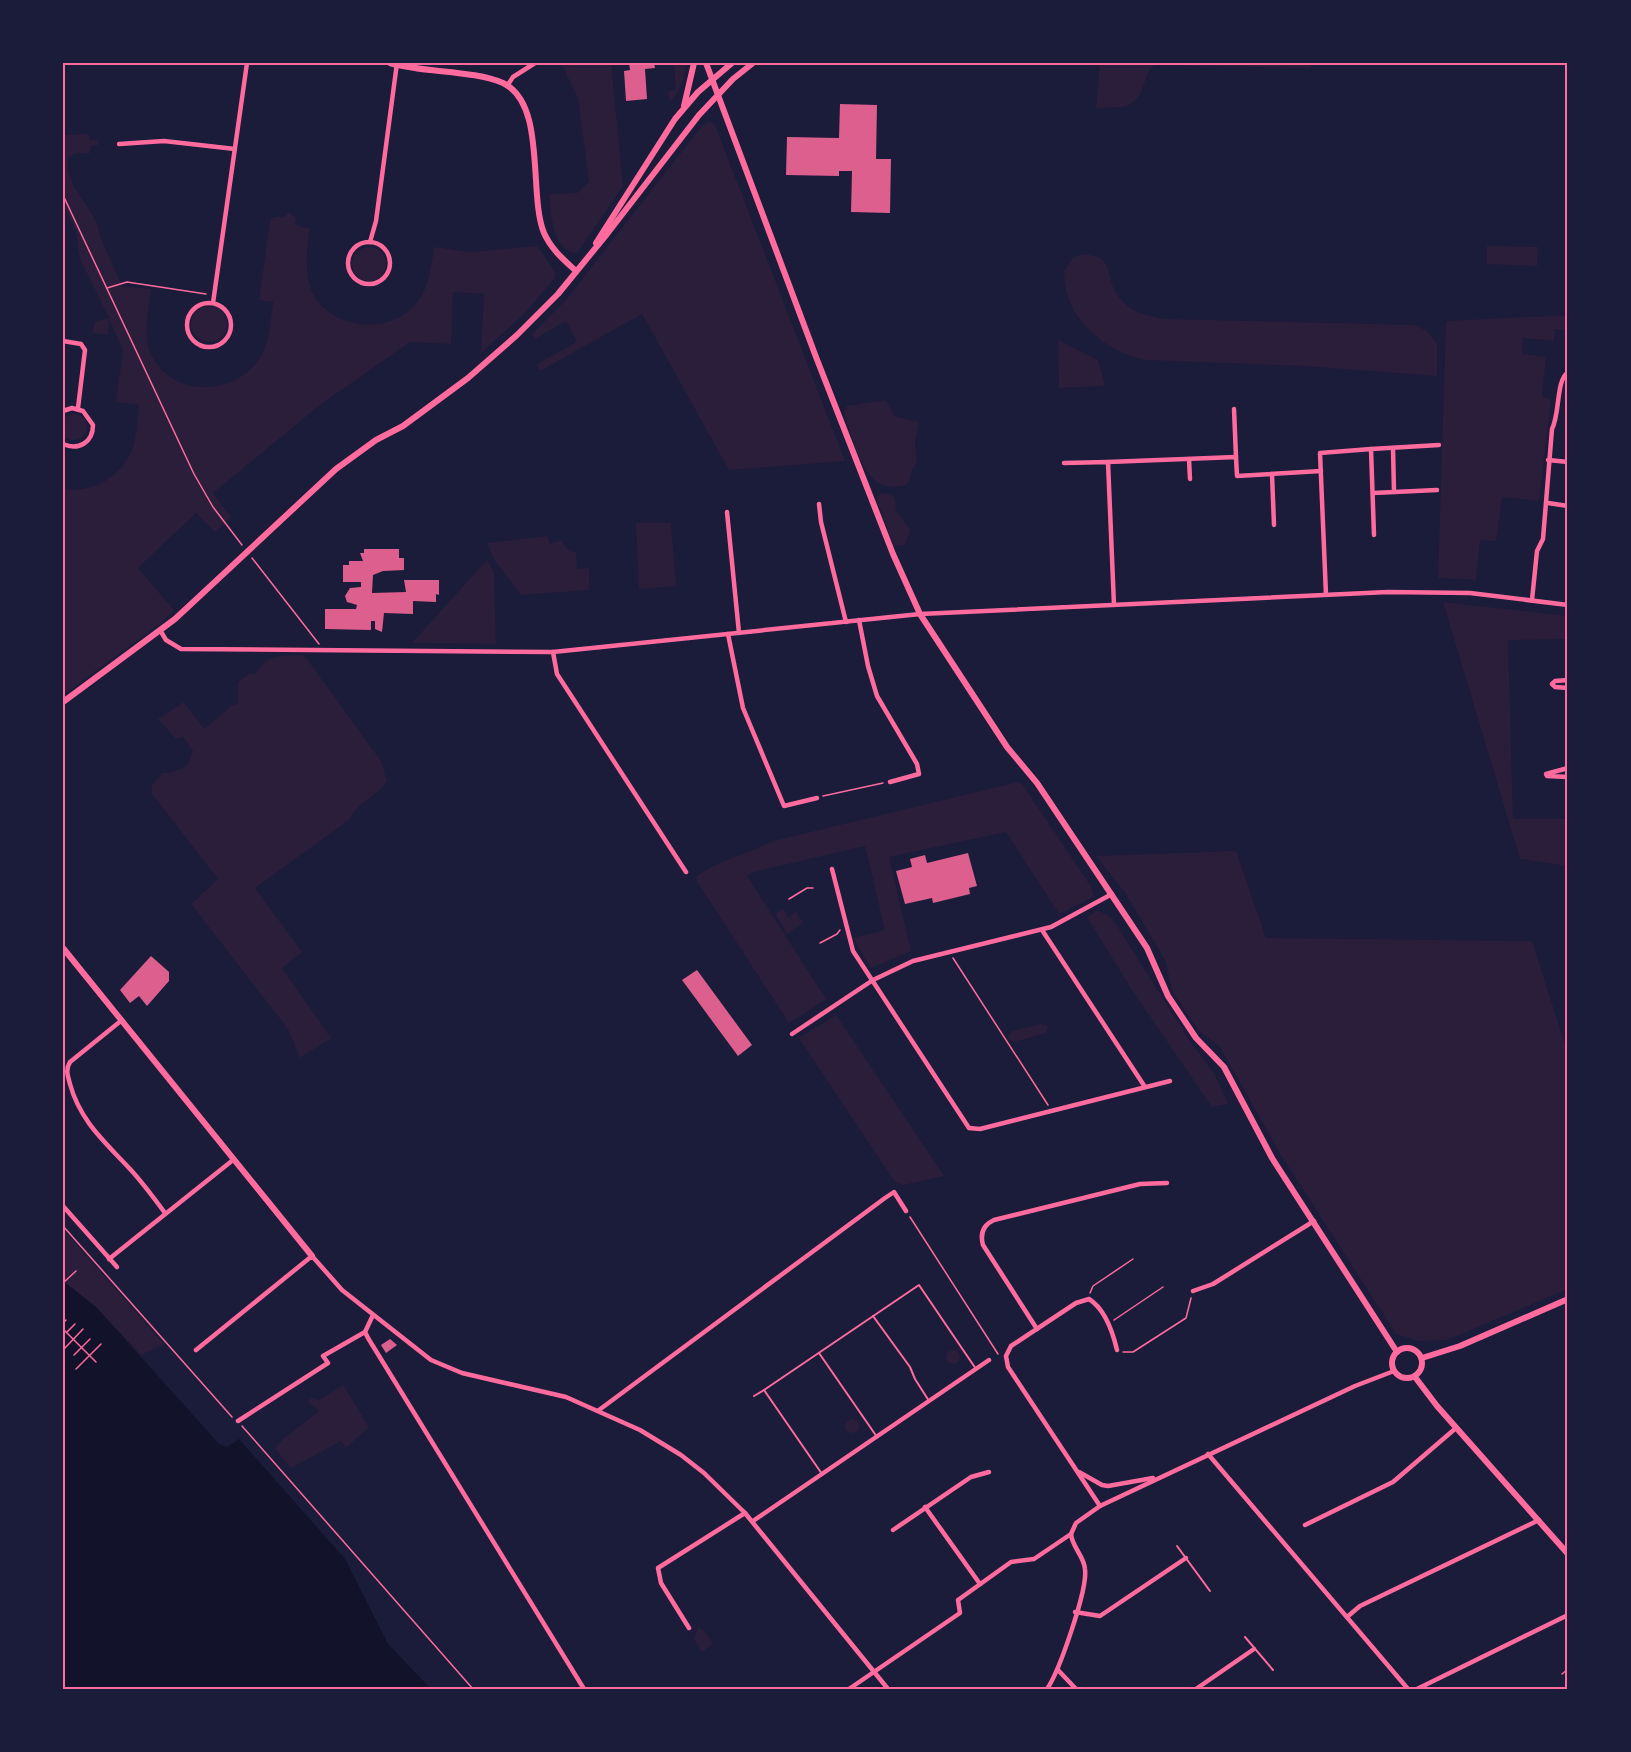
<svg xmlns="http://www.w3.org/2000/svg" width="1631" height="1752" font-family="Helvetica,sans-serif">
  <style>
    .green { fill: #2a1e3b }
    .water { fill: #12122b }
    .building { fill: #dd5f8e }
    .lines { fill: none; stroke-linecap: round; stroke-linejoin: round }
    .path { stroke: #ff6b9d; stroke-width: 1.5 }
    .service { stroke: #ff6b9d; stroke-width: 2 }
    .minor { stroke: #ff6b9d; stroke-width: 4.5 }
    .tertiary { stroke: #ff6b9d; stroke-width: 6 }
    .neatline { fill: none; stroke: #ff6b9d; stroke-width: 2 }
  </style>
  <rect width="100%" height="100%" fill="#1b1b3a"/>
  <!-- green -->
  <g class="green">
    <path d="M561 63H611L623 186 577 253C552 252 551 212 549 194L577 193 589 182 578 98Z"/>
    <path d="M674 63H686L683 81 672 101 669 98 668 91 676 90Z"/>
    <path d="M1100 63H1312L1311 68 1155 65C1148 70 1148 74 1145 81 1137 111 1123 107 1096 108Z"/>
    <path d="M709 121 715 125 845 461 729 470 642 314 540 371 537 364 577 342 566 321 535 339 532 334 565 301 702 126Z"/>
    <path d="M88 134 90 140H98V145H92L90 153H77L69 157C61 185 98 209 100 236L122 286 151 289C149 309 142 335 151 354 169 394 224 397 253 367 269 350 270 325 273 302L259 300 270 221 274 217H284L288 212 296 218 295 225 310 229C307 247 304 270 311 289 325 327 385 337 413 307 429 290 431 269 434 247L471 252 537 246 556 273 555 278 523 315 481 353 484 294 453 292 451 344 410 342 320 405 213 493 231 517 215 532 196 513 138 568 174 610 161 623 63 695V489C93 494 123 476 133 447 137 434 137 419 139 405L116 402 123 350 109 319 108 335 92 333 95 322 109 318 80 259 76 232 63 204V135Z"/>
    <path d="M1487 246 1538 247 1537 266 1487 264Z"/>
    <circle cx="369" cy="264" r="17"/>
    <path d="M1079 255C1117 253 1103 275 1118 296 1130 312 1145 315 1163 319L1415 325 1427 331 1437 343V376L1304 366 1146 360C1104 351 1063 318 1064 271L1073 258Z"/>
    <circle cx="209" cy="324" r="18"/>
    <path d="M1568 315V330L1555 329 1554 341 1523 338 1522 354 1546 357 1542 396 1551 400 1539 501 1502 497 1496 541 1480 540 1476 580 1438 578 1446 321Z"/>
    <path d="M1058 340 1098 360 1105 386 1059 388Z"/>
    <path d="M886 400 894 416 919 422 915 442 917 463 912 469 908 484C864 500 855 443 844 413L847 406Z"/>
    <circle cx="74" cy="427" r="13"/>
    <path d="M882 493 890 494 895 499 896 510 910 530 905 545 894 546 877 500V496Z"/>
    <path d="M636 523H671L676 586 639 589Z"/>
    <path d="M547 536 550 544 561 540 568 550 576 553 577 569 589 568V590L521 595 494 559 487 543Z"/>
    <path d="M487 560 494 573 496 644 412 643Z"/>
    <path d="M1443 602 1568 616V639L1508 640 1513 819H1568V866L1520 859Z"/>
    <path d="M304 655 381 761 387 781C377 797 358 801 350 819L255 888 302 952 282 968 331 1038 300 1058 288 1029 191 904 218 879 152 794V785L162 773H170L187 766 193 751 183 737 176 739 158 719 184 702 204 729 232 705 238 704V682L249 674H256C266 653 284 656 304 655Z"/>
    <path d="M1018 782 1022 784 1092 888 1094 897 1059 914 1006 832 889 857 911 951 871 968 853 938 885 930 865 846 753 872 747 876 826 999 789 1023 698 883 696 877C719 860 748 854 773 841Z"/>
    <path d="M1236 851 1266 938 1532 941 1568 1054V1289L1447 1340 1419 1341 1396 1334 1281 1155 1220 1047 1199 1031 1173 993 1165 960 1126 894 1096 856Z"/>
    <path d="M783 909 788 917 796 912 803 923 787 934 775 914Z"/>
    <path d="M1098 910 1112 918 1189 1040 1215 1075 1228 1104 1212 1107 1132 990 1087 917Z"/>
    <path d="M836 1015 944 1176 903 1185 895 1182 799 1038Z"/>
    <path d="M1041 1024 1048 1026 1046 1033 1014 1042 1008 1038 1012 1031Z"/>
    <path d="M63 1229 164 1344 141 1355 96 1307 63 1281Z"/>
    <circle cx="953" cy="1357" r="7"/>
    <path d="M343 1385 369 1427 346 1448 341 1441 291 1468 275 1449 282 1440 319 1411 308 1402 311 1398 320 1400Z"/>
    <circle cx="852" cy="1426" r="7"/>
    <path d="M698 1627 705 1631 713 1644 702 1652 694 1639Z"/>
  </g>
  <!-- water -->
  <path class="water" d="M63 1281 96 1307 219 1444 227 1447 239 1439 345 1559 388 1644 431 1689H63Z"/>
  <!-- building -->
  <g class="building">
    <path d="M629 63H654L655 68 645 69 647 99 626 101 624 71 630 70Z"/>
    <path d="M840 104 877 105 876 159H891L890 213 851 212 852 171H839V176L786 175 787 137 839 138Z"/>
    <path d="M364 549H399V558H404V570L383 571 373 575 372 593 406 592 404 580H439V595L436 594V602L413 601V614L384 613 382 632 375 629V621H371V630L325 629V609H356L357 605 347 602 345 596 350 588 361 587V582H343V565H349V561H363L360 553H364Z"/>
    <path d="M968 853 977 886 969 888 970 894 933 903 932 898 905 904 896 871 912 867 910 859 925 855 927 863Z"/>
    <path d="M151 956 169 972V981L147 1006 139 996 130 1003 120 990Z"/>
    <path d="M697 970 752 1045 738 1056 682 980Z"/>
    <path d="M390 1339 397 1345 386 1353 381 1345Z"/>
  </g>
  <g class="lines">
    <!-- path -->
    <g class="path">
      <path d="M63 195 194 474 213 507 242 545"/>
      <path d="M107 288 127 282 206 294"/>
      <path d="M252 558 319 644"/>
      <path d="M823 796 883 783"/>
      <path d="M789 899 807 888H813"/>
      <path d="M820 943 837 934 840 930"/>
      <path d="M953 958 1048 1105"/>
      <path d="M910 1217 998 1354"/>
      <path d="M63 1226 232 1417"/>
      <path d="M63 1283 76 1271"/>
      <path d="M1090 1293 1093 1286 1133 1259"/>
      <path d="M1114 1320 1163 1287"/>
      <path d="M63 1323 66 1320"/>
      <path d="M63 1329 96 1362"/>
      <path d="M67 1332 75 1324"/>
      <path d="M65 1348 83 1329"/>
      <path d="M1123 1352H1133L1186 1318 1191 1298"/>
      <path d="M74 1355 90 1339"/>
      <path d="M76 1369 101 1344"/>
      <path d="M242 1426 473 1689"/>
      <path d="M1562 1674 1568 1669"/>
    </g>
    <!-- service -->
    <g class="service">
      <path d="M873 1316 910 1367 915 1379 929 1401"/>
      <path d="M819 1353 877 1437"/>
      <path d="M754 1396 764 1390"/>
      <path d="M822 1474 764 1390 919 1285 976 1369"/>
      <path d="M1177 1546 1210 1591"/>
      <path d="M1245 1637 1273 1670"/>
    </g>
    <!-- minor -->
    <g class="minor">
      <path d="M507 86 513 77 535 63"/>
      <path d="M119 144 164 141 235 149"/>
      <circle cx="369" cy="263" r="21"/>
      <path d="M370 242 376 221 397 63"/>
      <path d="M213 303 247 63"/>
      <circle cx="209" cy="325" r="22"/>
      <path d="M63 341 81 344 85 350 78 408"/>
      <path d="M1234 409 1236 457"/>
      <path d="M63 411 72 408 83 411 93 425C93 442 79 451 63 444"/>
      <path d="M1393 448 1394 492"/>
      <path d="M1371 449 1439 445"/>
      <path d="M1189 459 1190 479"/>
      <path d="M1548 460 1568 462"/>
      <path d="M1108 462 1236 457 1237 476 1321 471"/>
      <path d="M1064 463 1108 462 1114 605"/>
      <path d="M1272 474 1274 525"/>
      <path d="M1373 493 1437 490"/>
      <path d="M1548 503 1568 506"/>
      <path d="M819 504 821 522 846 622"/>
      <path d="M727 512 739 633"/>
      <path d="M1326 595 1320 453 1371 449 1374 535"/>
      <path d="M1532 600 1537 551 1543 539 1552 429C1560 414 1556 380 1568 372"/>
      <path d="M859 620 868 666 877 696 917 764 919 774 890 782"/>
      <path d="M160 630 166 640 181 649 553 652 920 614 1388 592 1470 593 1568 605"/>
      <path d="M728 634 743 708 784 806 817 798"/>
      <path d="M553 652 557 674 686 872"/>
      <path d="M1552 684 1555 681 1568 680"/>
      <path d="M1552 684 1555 687 1568 688"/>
      <path d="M1568 768 1546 774 1547 776 1568 777"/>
      <path d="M832 869 853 951 969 1128 980 1129 1170 1081"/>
      <path d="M1042 930 1145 1087"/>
      <path d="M122 1020 70 1062C65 1070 68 1076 70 1084 80 1121 105 1142 130 1169 143 1183 154 1198 165 1213"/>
      <path d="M792 1034 873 980 913 961 1051 927 1112 894"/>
      <path d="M63 1206 117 1267"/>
      <path d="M109 1259 233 1160"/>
      <path d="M1193 1291 1213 1284 1314 1221"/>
      <path d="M373 1315 365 1332 368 1338 584 1689"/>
      <path d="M1037 1329 983 1245C980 1234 983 1225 994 1220L1140 1184 1167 1183"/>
      <path d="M196 1350 312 1256 342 1290 431 1360 462 1373 566 1397 640 1430 681 1455 704 1473 745 1513 888 1689"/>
      <path d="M599 1410 885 1198 894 1192 906 1211"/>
      <path d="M238 1421 328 1363 323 1356 365 1332"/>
      <path d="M1208 1454 1408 1689"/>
      <path d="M1079 1472 1102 1485 1108 1486 1153 1478"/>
      <path d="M1100 1506 1008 1367 1006 1356 1011 1346 1076 1303 1089 1299C1105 1309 1113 1333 1117 1350"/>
      <path d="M925 1507 980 1584"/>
      <path d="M753 1521 989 1360"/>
      <path d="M1305 1525 1393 1482 1456 1428"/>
      <path d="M893 1530 971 1477 989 1472"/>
      <path d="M1075 1612 1100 1616 1186 1558"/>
      <path d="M1347 1617 1360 1606 1539 1520"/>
      <path d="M689 1628 661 1583 658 1568 745 1513"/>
      <path d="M1058 1670 1076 1689"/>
      <path d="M849 1689 960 1613 958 1600 1011 1562 1034 1559 1071 1534 1076 1523 1100 1506 1355 1386 1394 1371"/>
      <path d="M1047 1689C1059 1672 1088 1589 1085 1569 1084 1556 1072 1547 1071 1534"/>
      <path d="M1196 1689 1254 1649"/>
      <path d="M1417 1689 1568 1615"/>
    </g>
    <!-- tertiary -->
    <g class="tertiary">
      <path d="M390 63C424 73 473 70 503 83 547 104 528 194 544 233 551 249 564 260 576 271"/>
      <path d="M706 63 816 357 893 554 920 614 1007 747 1037 783 1147 948 1168 996 1196 1038 1224 1067 1272 1158 1397 1352"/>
      <path d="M684 106 694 63"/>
      <path d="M596 243 675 119 698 92 732 63"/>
      <path d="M63 702 175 619 336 469 376 440 403 426 468 378 517 335 558 294 607 234 699 115 733 79 753 63"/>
      <path d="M63 948 312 1256"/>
      <circle cx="1407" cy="1363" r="15"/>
      <path d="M1422 1358 1460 1346 1568 1299"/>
      <path d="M1415 1377 1437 1406 1568 1554"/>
    </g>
  </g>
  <!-- border -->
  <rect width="1631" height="1752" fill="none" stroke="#1b1b3a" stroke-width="129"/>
  <rect x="64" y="64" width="1502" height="1624" class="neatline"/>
</svg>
